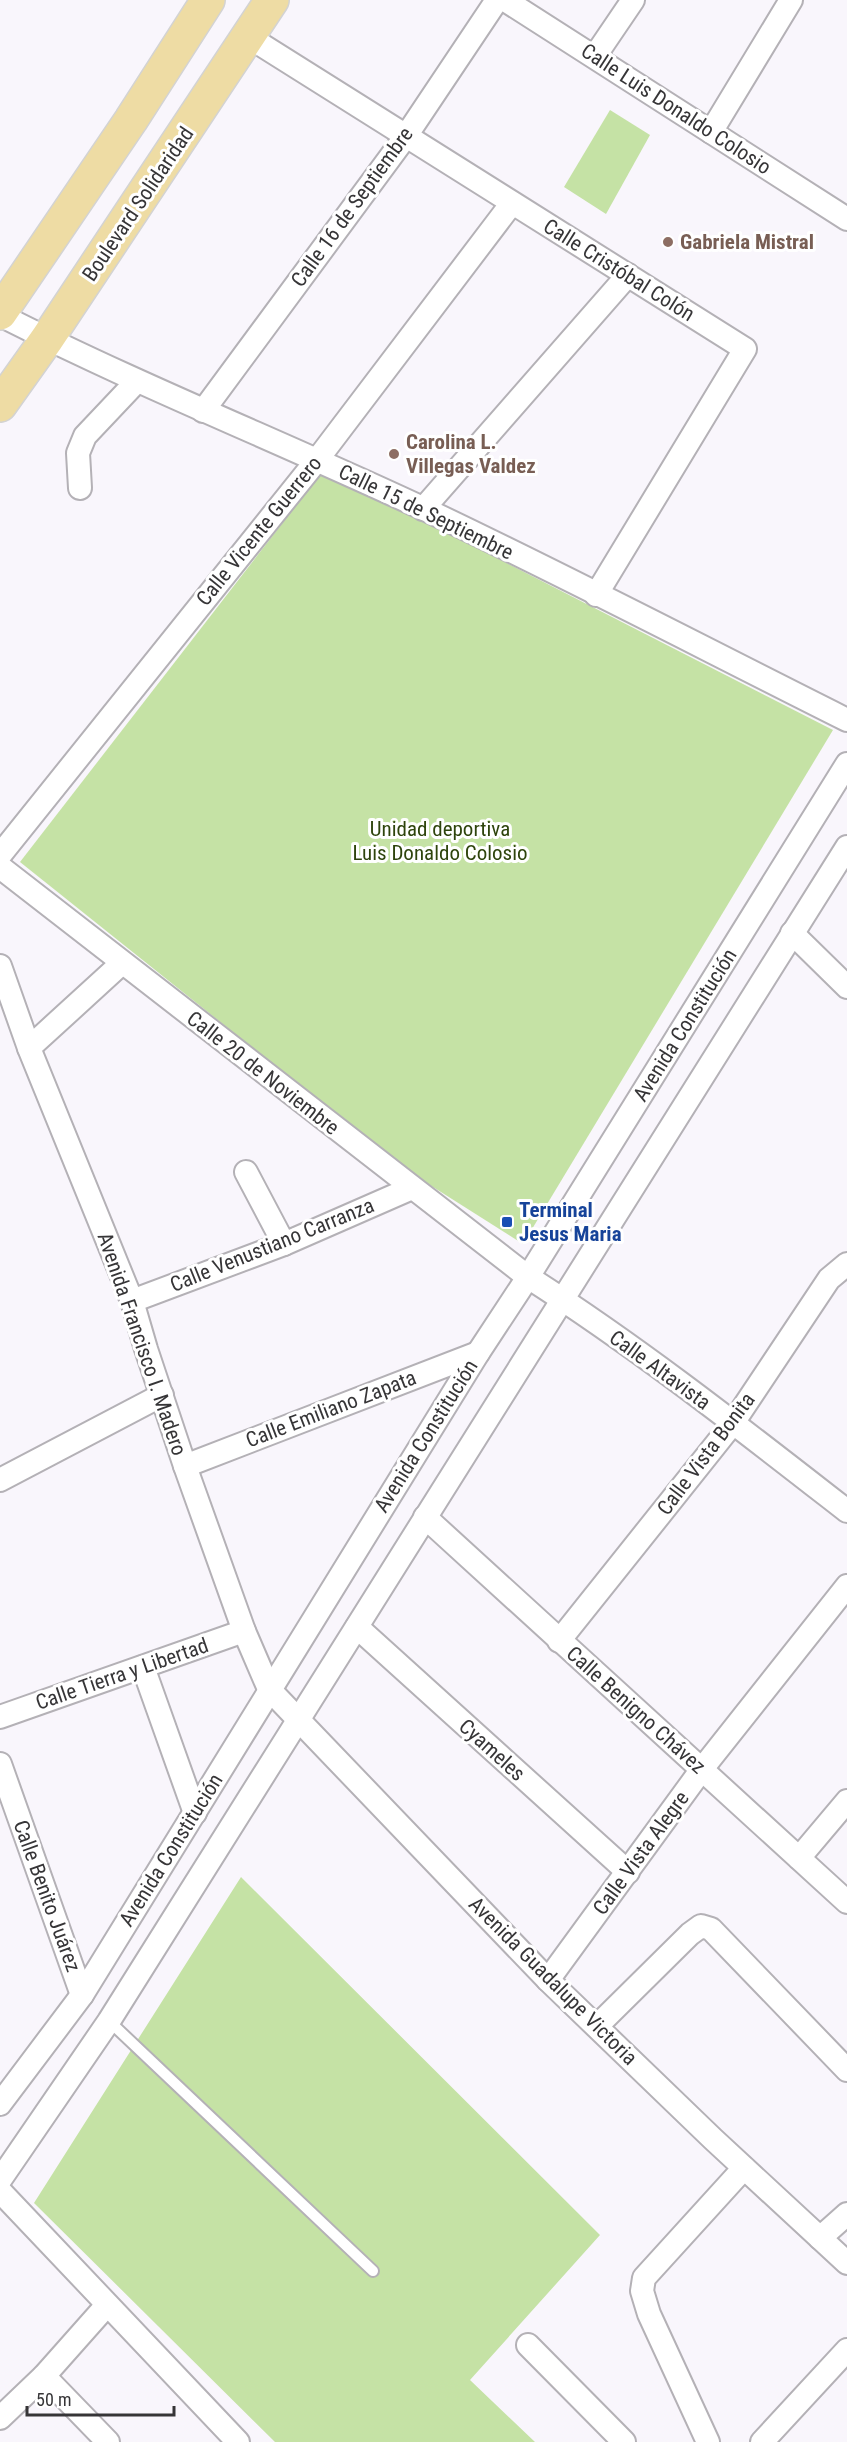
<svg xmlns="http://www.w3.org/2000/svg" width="847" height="2442" font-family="'Roboto Condensed',sans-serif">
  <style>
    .green { fill: #c5e2a5 }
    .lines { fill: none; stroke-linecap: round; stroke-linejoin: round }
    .service-casing { stroke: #b4b1b6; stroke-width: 14 }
    .minor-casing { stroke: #b4b1b6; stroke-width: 26 }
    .primary-casing { stroke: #d3d3d3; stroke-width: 36 }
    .service { stroke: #fff; stroke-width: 10 }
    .minor { stroke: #fff; stroke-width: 22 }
    .primary { stroke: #eedca4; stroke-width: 33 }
    .education-dot { fill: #8d6e63; stroke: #fff; stroke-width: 2 }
    .transit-dot { fill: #1a4fb4; stroke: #fff; stroke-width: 2 }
    .labels { text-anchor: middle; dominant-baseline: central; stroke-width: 6; stroke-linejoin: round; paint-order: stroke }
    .street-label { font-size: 21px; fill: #363537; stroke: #fff }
    .education-label { font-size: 21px; font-weight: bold; fill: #785e54; stroke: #fff; text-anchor: start }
    .park-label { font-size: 21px; fill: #2e440c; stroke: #fff }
    .transit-label { font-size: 21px; font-weight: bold; fill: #164399; stroke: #fff; text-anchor: start }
  </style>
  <rect width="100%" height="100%" fill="#f9f6fc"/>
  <!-- green -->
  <g class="green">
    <path d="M610 110 650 135 606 214 564 187Z"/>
    <path d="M322 472 436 527 833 730 523 1244 403 1168 20 862Z"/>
    <path d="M241 1877 600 2235 470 2380 535 2442H275L34 2203Z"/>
  </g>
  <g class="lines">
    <!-- service casing -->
    <g class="service-casing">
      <path id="service" d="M109 2021 373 2271"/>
    </g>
    <!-- minor casing -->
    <g class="minor-casing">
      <g id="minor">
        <path d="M505 0 847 219"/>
        <path d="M249 37 745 349 596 595"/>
        <path d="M595 56 633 0"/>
        <path d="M711 132 791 0"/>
        <path d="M0 315C138 385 281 442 420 507 564 575 705 649 847 720"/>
        <path d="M203 411 406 136 497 0"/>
        <path d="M80 488 78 453 85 436 137 381"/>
        <path d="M423 509 628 275"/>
        <path d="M0 855 317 460 512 203"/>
        <path d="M0 867 528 1277C639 1348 743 1430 847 1511"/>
        <path d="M792 933 847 987"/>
        <path d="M0 966 29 1048 132 1301 146 1349 185 1466 244 1631 269 1689 548 1980 713 2139 847 2263"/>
        <path d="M29 1048 122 963"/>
        <path d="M246 1172 284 1244"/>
        <path d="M132 1301 284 1244 412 1188"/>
        <path d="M185 1466 478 1353"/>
        <path d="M0 1480 162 1395"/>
        <path d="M425 1517 847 1902"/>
        <path d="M357 1627 628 1872"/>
        <path d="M559 1641 733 1423 829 1279 847 1264"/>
        <path d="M143 1667 195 1813"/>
        <path d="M0 1717 244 1631"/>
        <path d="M0 1764 82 1995"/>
        <path d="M799 1858 847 1801"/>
        <path d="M548 1980 702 1769 847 1586"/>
        <path d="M597 2026 690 1934 701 1926 711 1929 847 2070"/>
        <path d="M0 2104 82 1995 478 1353 528 1277 847 764"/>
        <path d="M0 2180 109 2021 847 847"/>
        <path d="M0 2191 238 2442"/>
        <path d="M820 2238 847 2214"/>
        <path d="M528 2345 624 2442"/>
        <path d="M44 2376 108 2442"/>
        <path d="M0 2418 44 2376 107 2305"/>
        <path d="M708 2442 649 2314 642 2291 644 2278 744 2168"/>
        <path d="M762 2442 847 2350"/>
      </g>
    </g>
    <!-- primary casing -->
    <g class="primary-casing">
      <g id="primary">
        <path d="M0 313 131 120 208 0"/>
        <path d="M0 405 47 339 272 0"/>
      </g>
    </g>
    <!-- service -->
    <use href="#service" class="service"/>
    <!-- minor -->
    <use href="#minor" class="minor"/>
    <!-- primary -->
    <use href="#primary" class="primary"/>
  </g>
  <!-- markers -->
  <g class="education-dot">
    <circle cx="668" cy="242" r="6"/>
    <circle cx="394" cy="454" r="6"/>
  </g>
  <rect class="transit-dot" x="501" y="1216" width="12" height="12" rx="3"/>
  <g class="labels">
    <!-- street labels -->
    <g class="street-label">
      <text transform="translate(676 109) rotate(33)">Calle Luis Donaldo Colosio</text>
      <text transform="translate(138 204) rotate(-56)">Boulevard Solidaridad</text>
      <text transform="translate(352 207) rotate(-54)">Calle 16 de Septiembre</text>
      <text transform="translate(619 270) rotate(32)">Calle Cristóbal Colón</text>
      <text transform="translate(426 512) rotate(26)">Calle 15 de Septiembre</text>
      <text transform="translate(259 531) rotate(-51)">Calle Vicente Guerrero</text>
      <text transform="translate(685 1025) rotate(-58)">Avenida Constitución</text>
      <text transform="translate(263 1073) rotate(38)">Calle 20 de Noviembre</text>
      <text transform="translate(272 1245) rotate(-22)">Calle Venustiano Carranza</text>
      <text transform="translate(142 1344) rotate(71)">Avenida Francisco I. Madero</text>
      <text transform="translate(660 1370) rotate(36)">Calle Altavista</text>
      <text transform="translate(331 1409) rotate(-21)">Calle Emiliano Zapata</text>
      <text transform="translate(426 1436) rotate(-58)">Avenida Constitución</text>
      <text transform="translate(706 1454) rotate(-53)">Calle Vista Bonita</text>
      <text transform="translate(122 1674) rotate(-19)">Calle Tierra y Libertad</text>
      <text transform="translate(636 1710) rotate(42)">Calle Benigno Chávez</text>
      <text transform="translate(492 1750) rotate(42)">Cyameles</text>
      <text transform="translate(171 1850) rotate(-58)">Avenida Constitución</text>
      <text transform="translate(641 1853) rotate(-54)">Calle Vista Alegre</text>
      <text transform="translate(47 1896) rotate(70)">Calle Benito Juárez</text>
      <text transform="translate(553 1981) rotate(45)">Avenida Guadalupe Victoria</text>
    </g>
    <!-- education labels -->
    <g class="education-label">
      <text x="680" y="242">Gabriela Mistral</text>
      <text x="406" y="442">Carolina L.<tspan x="406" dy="24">Villegas Valdez</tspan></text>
    </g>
    <!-- park labels -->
    <g class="park-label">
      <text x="440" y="829">Unidad deportiva<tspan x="440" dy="24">Luis Donaldo Colosio</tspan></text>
    </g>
    <!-- transit labels -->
    <g class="transit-label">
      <text x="519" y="1210">Terminal<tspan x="519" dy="24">Jesus Maria</tspan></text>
    </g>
  </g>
  <!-- scale -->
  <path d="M27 2406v9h147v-9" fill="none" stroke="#363537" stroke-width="3"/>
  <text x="36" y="2406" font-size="18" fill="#363537" stroke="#ffffff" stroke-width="4.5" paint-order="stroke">50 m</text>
</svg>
